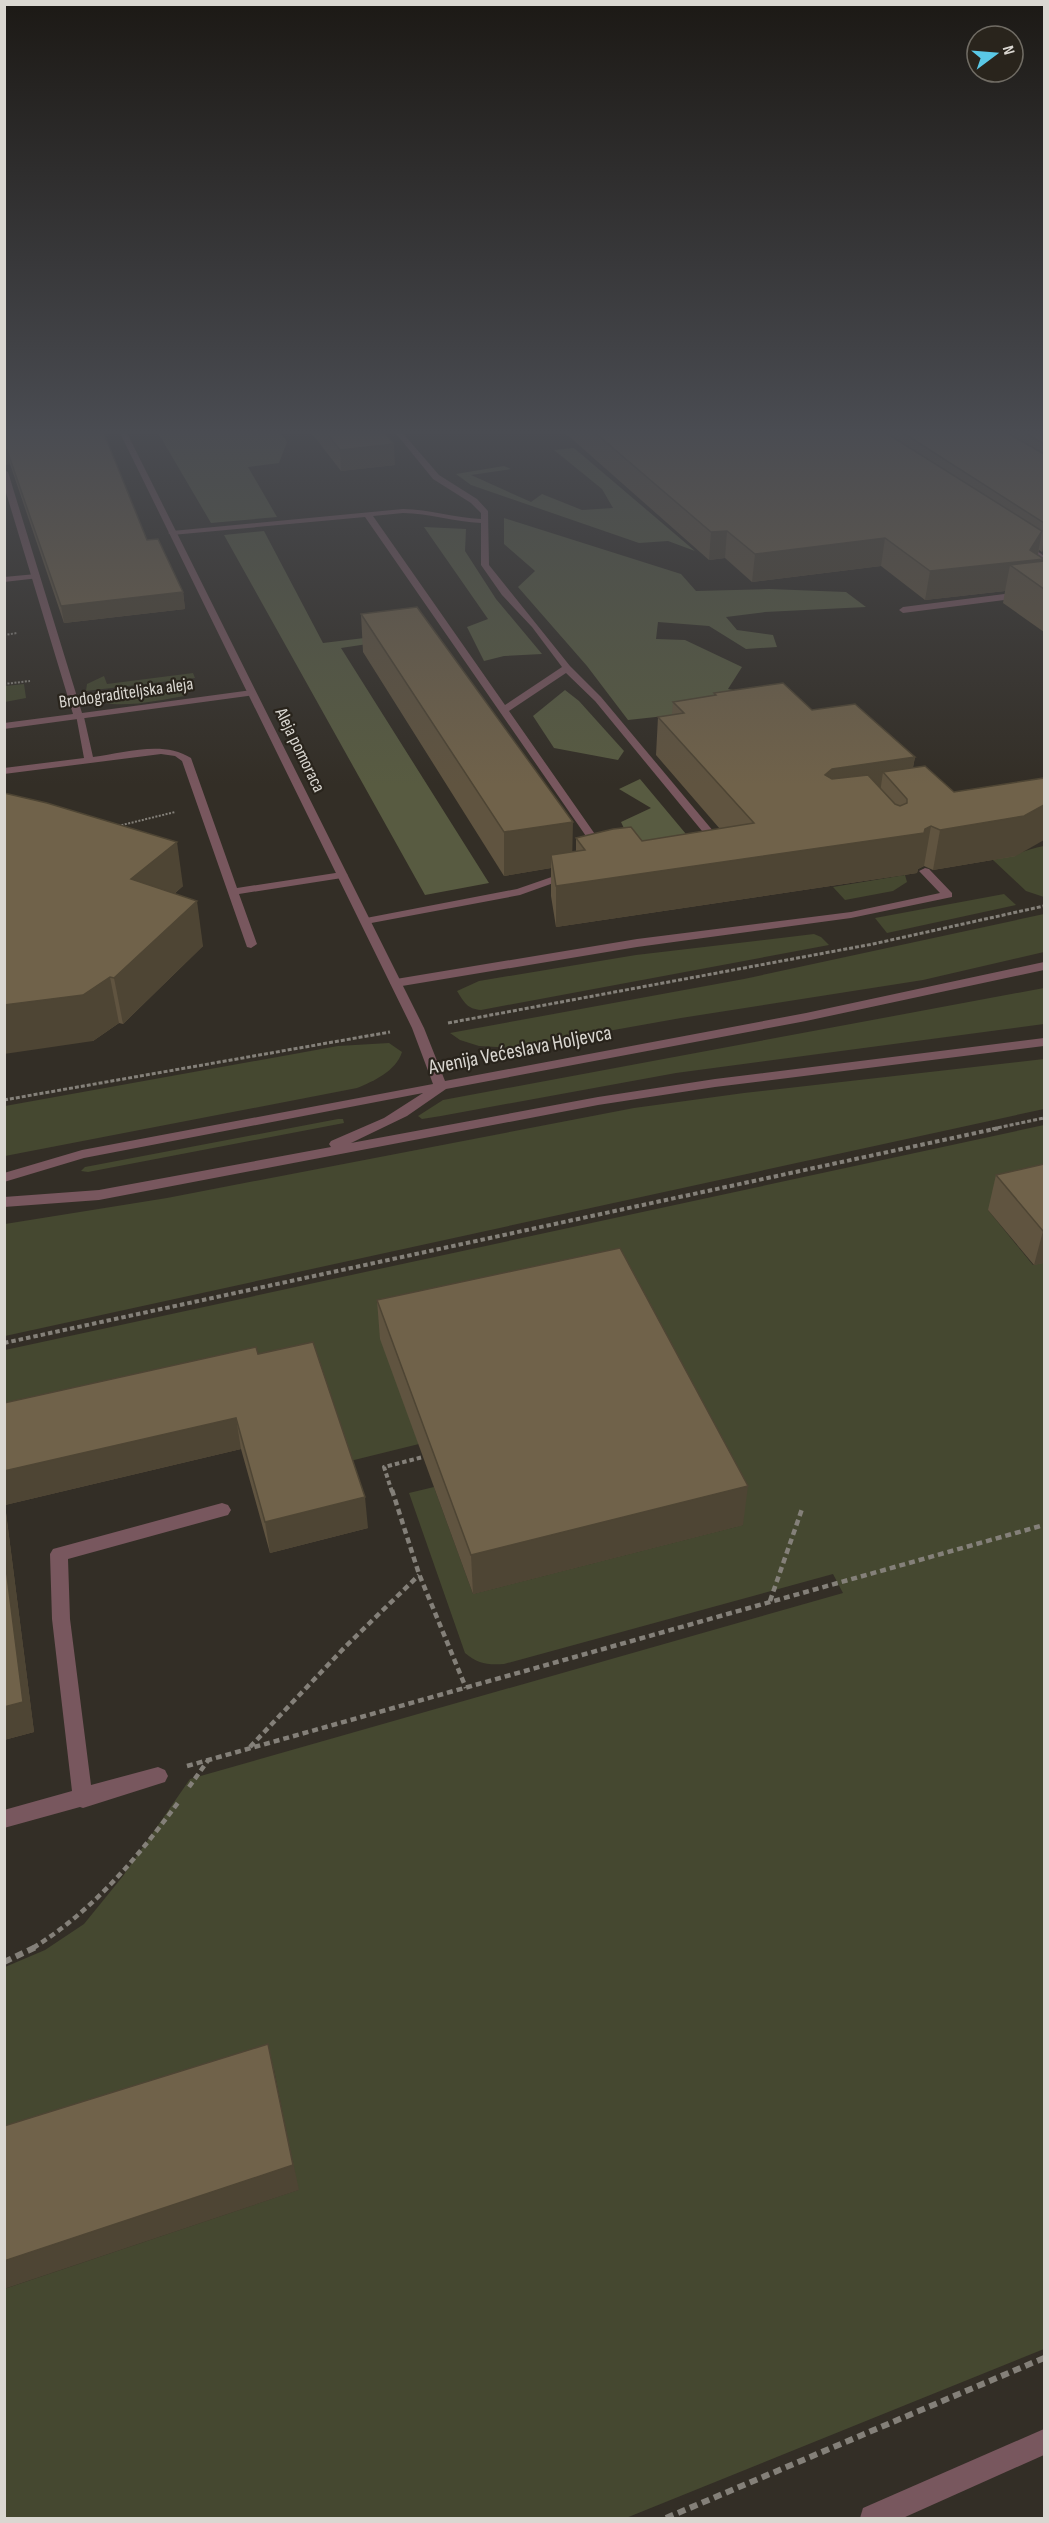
<svg xmlns="http://www.w3.org/2000/svg" width="1049" height="2523" font-family="'Sofia Sans Condensed',sans-serif">
  <style>
    .green { fill: #454830 }
    .forest { fill: #585b41 }
    .lines { fill: none; stroke-linecap: round; stroke-linejoin: round }
    .path-far4 { stroke: #848079; stroke-width: 2; stroke-dasharray: 2 1.5; stroke-linecap: butt }
    .path-far3 { stroke: #848079; stroke-width: 3; stroke-dasharray: 4 2; stroke-linecap: butt }
    .path-far2 { stroke: #848079; stroke-width: 4; stroke-dasharray: 4.5 3; stroke-linecap: butt }
    .path-far1 { stroke: #848079; stroke-width: 4.5; stroke-dasharray: 6 4; stroke-linecap: butt }
    .path { stroke: #848079; stroke-width: 6; stroke-dasharray: 8 5; stroke-linecap: butt }
    .service { fill: #78575e; fill-rule: evenodd }
    .minor { fill: #78575e; fill-rule: evenodd }
    .tertiary { fill: #78575e; fill-rule: evenodd }
    .wall { fill: #605440 }
    .shaded-wall { fill: #4e4534 }
    .building { fill: #70624a; stroke: #4e4534; stroke-width: 1.5 }
    .labels { text-anchor: middle; dominant-baseline: central; stroke-width: 4.5; stroke-linejoin: round; paint-order: stroke }
    .far-street-label { font-size: 18px; fill: #dad7d1; stroke: #29241c }
    .street-label { font-size: 21px; fill: #dad7d1; stroke: #29241c }
  </style>
  <rect width="100%" height="100%" fill="#332e26"/>
  <!-- green -->
  <g class="green">
    <path d="M193 673 195 678 86 691 87 684 104 676 107 684Z"/>
    <path d="M24 684 26 698 5 702V686Z"/>
    <path d="M164 688 181 691 185 696C160 700 111 712 90 697Z"/>
    <path d="M1044 846V897L1026 891 993 860C1011 857 1027 849 1044 846Z"/>
    <path d="M905 875 907 882 893 891 845 900 833 887Z"/>
    <path d="M1004 894 1016 905 887 933 875 918Z"/>
    <path d="M1044 914V952L923 980 681 1018 513 1048 479 1046 460 1040 450 1033 744 979Z"/>
    <path d="M814 934 821 937 829 945 481 1010C467 1009 464 1002 457 991L479 981 636 955Z"/>
    <path d="M1044 988V1024L676 1073 441 1116 422 1119 418 1116 443 1100Z"/>
    <path d="M389 1043 402 1052C396 1071 374 1081 357 1088L5 1156V1106L338 1046Z"/>
    <path d="M1044 1059V1109L5 1336V1224L167 1198 634 1108 744 1093Z"/>
    <path d="M338 1119H343L344 1123 88 1172 81 1171 85 1167Z"/>
    <path d="M1044 1125V1197L988 1210 1033 1265 1044 1263V2349L626 2518H5L4 2289 298 2190 274 2070 5 2156V1967L45 1950 84 1924 123 1876 190 1779 843 1593 833 1574 504 1664C487 1665 478 1664 465 1653L409 1493 434 1487 473 1594 743 1525 618 1287 381 1339 419 1444 346 1462 317 1374 263 1386 260 1379 51 1427 52 1435 6 1446 5 1350Z"/>
  </g>
  <!-- forest -->
  <g class="forest">
    <path d="M157 431H279L287 442 279 463 248 467 277 517 211 523Z"/>
    <path d="M574 448 695 551 668 541 639 543 471 485 456 474 504 466 511 469 471 475 531 502 542 494 582 510 613 508 602 489 554 450Z"/>
    <path d="M504 518 681 574 696 591 769 589 846 592 866 607 765 612 726 617 737 630 773 635 777 647 746 649 709 626 658 622 656 639 685 640 742 667 728 689 795 702 628 720 587 666 518 587 535 571 504 544Z"/>
    <path d="M424 527 466 529 465 551 496 599 542 654 504 656 484 661 467 627 488 619Z"/>
    <path d="M264 531 323 643 422 631 427 635 341 648 489 883 425 895 224 535Z"/>
    <path d="M565 690 579 701 624 751 618 760 554 748 533 716Z"/>
    <path d="M640 779 691 840 631 843 621 822 651 808 619 789Z"/>
  </g>
  <g class="lines">
    <!-- path-far4 -->
    <g class="path-far4">
      <path d="M4 635 17 633"/>
      <path d="M4 684 30 681"/>
      <path d="M118 826 175 812"/>
    </g>
    <!-- path-far3 -->
    <g class="path-far3">
      <path d="M448 1023 873 944 1044 906"/>
      <path d="M4 1100 390 1032"/>
      <path d="M992 1129 1044 1118"/>
    </g>
    <!-- path-far2 -->
    <g class="path-far2">
      <path d="M4 1343 999 1128"/>
      <path d="M392 1492 384 1467 423 1457"/>
    </g>
    <!-- path-far1 -->
    <g class="path-far1">
      <path d="M392 1490 419 1574 466 1688"/>
      <path d="M770 1601 802 1509"/>
      <path d="M250 1747 346 1646 419 1575"/>
      <path d="M187 1766 1044 1525"/>
      <path d="M189 1787 209 1759"/>
      <path d="M33 1948C94 1910 138 1857 180 1800"/>
    </g>
    <!-- path -->
    <g class="path">
      <path d="M4 1962 36 1947"/>
      <path d="M666 2518 1044 2358"/>
    </g>
    <!-- service -->
    <g class="service">
      <path d="M394 431H401L439 475 477 499 488 511 489 565 570 666 601 697 724 844V848H716L595 701 566 673 509 711 606 850 601 853 597 852 365 517 172 535 168 533 172 531 403 509C429 509 455 518 481 519V513L471 503 433 479ZM403 513C429 513 455 522 481 523V565L502 595 532 627 562 667 505 705 373 516Z"/>
      <path d="M36 574 40 576 39 578 4 582V577Z"/>
      <path d="M1044 589V595L903 613 899 610 903 607Z"/>
      <path d="M76 715 84 717 93 757C124 753 163 740 191 758L237 888 342 872 348 875 342 878 239 894 257 944 251 948 247 947 182 761 175 756 161 754 4 774V768L84 758Z"/>
      <path d="M925 868 929 869 952 893V897L851 918 637 947 396 987 390 983 396 979 637 939 851 912 940 893 919 871Z"/>
      <path d="M569 871 575 874 573 876 520 895 366 924 360 921 366 918 517 889Z"/>
      <path d="M222 1503 228 1505 231 1510 228 1515 68 1559 70 1619 91 1785 158 1767 165 1770 168 1776 165 1782 83 1808 80 1807 4 1828V1810L72 1791 52 1619 50 1554 53 1549Z"/>
    </g>
    <!-- minor -->
    <g class="minor">
      <path d="M4 470 8 472 82 713 252 690 255 691V695L4 729V723L73 714 4 486Z"/>
      <path d="M1019 542H1025L1044 556V561L1019 546Z"/>
      <path d="M1044 2429V2455L903 2518H860L863 2508Z"/>
    </g>
    <!-- tertiary -->
    <path class="tertiary" d="M119 431H126L424 1028 445 1081 806 1013 1044 962V970L806 1021 446 1089 407 1116 351 1143 598 1097 715 1079 1044 1038V1046L715 1087 598 1105 99 1200 4 1207V1197L99 1190 331 1147 329 1144 331 1141 384 1118 423 1093 84 1158 4 1182V1173L82 1150 433 1084 412 1028Z"/>
  </g>
  <!-- wall -->
  <g class="wall">
    <path d="M4 431 147 540 183 592 185 609 64 623 10 464 4 465Z"/>
    <path d="M310 431H383L395 465 341 471Z"/>
    <path d="M563 431H1044V547L1042 552 1039 550 1038 555 1044 561V632L1003 603 1005 591 925 600 881 566 752 582 725 558 709 560Z"/>
    <path d="M361 614 572 852 576 851V838L642 841 720 829 656 755 658 717 672 715 673 702 714 696V693L812 710 915 757 913 767 1016 856 933 870 924 866 918 869 917 873 556 927 551 896V868L504 876 363 652Z"/>
    <path d="M4 793 183 886 174 894 203 946 123 1024 119 1023 93 1041Z"/>
    <path d="M1044 1164V1263L1034 1265 988 1210 996 1175Z"/>
    <path d="M377 1300 743 1525 473 1594 380 1339Z"/>
    <path d="M258 1354 368 1528 270 1553 241 1449 5 1505 34 1732 4 1740V1403Z"/>
  </g>
  <!-- shaded-wall -->
  <g class="shaded-wall">
    <path d="M394 444 395 465 341 471 340 450Z"/>
    <path d="M4 450H7L10 464 4 465Z"/>
    <path d="M727 531 725 558 709 560 711 532Z"/>
    <path d="M1042 531 1037 559H1044L1039 585 1010 565 1005 591 925 600 930 571 1030 550Z"/>
    <path d="M885 538 881 566 752 582 755 554Z"/>
    <path d="M1044 538V547L1042 552Z"/>
    <path d="M183 592 185 609 64 623 61 606Z"/>
    <path d="M915 757 908 795 883 772 879 800 827 808 825 775 832 769Z"/>
    <path d="M1044 805V840L1016 856 933 870 940 830Z"/>
    <path d="M573 822 572 865 551 855V868L504 876V832Z"/>
    <path d="M931 826 924 866 918 869 917 873 556 927V886L925 829Z"/>
    <path d="M177 842 183 886 139 923 131 879Z"/>
    <path d="M197 901 203 946 123 1024 114 978Z"/>
    <path d="M110 977 119 1023 93 1041 4 1054V1005Z"/>
    <path d="M1044 1230V1263L1034 1265 1043 1231Z"/>
    <path d="M236 1418 241 1449 5 1505 34 1732 4 1740V1471Z"/>
    <path d="M748 1486 743 1525 473 1594 471 1555Z"/>
    <path d="M365 1497 368 1528 270 1553 265 1522Z"/>
    <path d="M268 2044 299 2190 4 2289V2261Z"/>
  </g>
  <!-- building -->
  <g class="building">
    <path d="M4 431H103L147 540 158 539 183 592 61 606 7 450H4Z"/>
    <path d="M325 431H383L394 444 340 450Z"/>
    <path d="M593 431H883L1042 531 1030 550 1044 559 930 571 885 538 755 554 727 531 711 532Z"/>
    <path d="M900 431H1004L1044 454V523Z"/>
    <path d="M1022 431H1044V444Z"/>
    <path d="M1044 561V589L1010 565Z"/>
    <path d="M417 607 573 822 504 832 361 614Z"/>
    <path d="M783 683 812 710 855 704 915 757 832 769 825 775 832 779 868 775 895 804 900 806 907 803V799L883 772 925 766 954 792 1044 778V805L1024 816 940 830 931 826 925 829 924 833 556 886 551 855 585 850 576 838 613 829 631 827 642 841 754 823 658 717 684 713 673 702 716 695 714 693Z"/>
    <path d="M4 793 47 803 177 842 131 879 197 901 114 978 110 977 83 995 4 1005Z"/>
    <path d="M1044 1164V1230L1043 1231 996 1175Z"/>
    <path d="M620 1248 748 1486 471 1555 377 1300Z"/>
    <path d="M313 1342 365 1497 265 1522 236 1418 4 1471V1403L256 1347 258 1354Z"/>
    <path d="M4 1552 23 1702 4 1707Z"/>
    <path d="M268 2044 293 2165 4 2261V2126Z"/>
  </g>
  <!-- sky -->
  <linearGradient id="sky" x2="0" y2="1"><stop stop-color="#1c1915"/><stop offset="0.55" stop-color="#4a4c52"/><stop offset="1" stop-color="#4a4c52" stop-opacity="0"/></linearGradient>
  <rect width="1049" height="785" fill="url(#sky)"/>
  <g class="labels">
    <!-- far-street labels -->
    <g class="far-street-label">
      <text transform="translate(126 693) rotate(-8)">Brodograditeljska aleja</text>
      <text transform="translate(300 750) rotate(64)">Aleja pomoraca</text>
    </g>
    <!-- street labels -->
    <g class="street-label">
      <text transform="translate(520 1050) rotate(-11)">Avenija Većeslava Holjevca</text>
    </g>
  </g>
  <!-- border -->
  <rect width="1049" height="2523" fill="none" stroke="#dad7d1" stroke-width="12"/>
  <!-- north arrow -->
  <g transform="translate(995 54) rotate(74)"><circle r="28" fill="#29241c" stroke="#706c64" stroke-width="1.5"/>
  <path d="M0-4.5L10 22L0 15L-10 22Z" fill="#5ac8e6"/>
  <text y="-9" font-size="16" font-weight="bold" text-anchor="middle" fill="#dad7d1">N</text>
  </g>
</svg>
